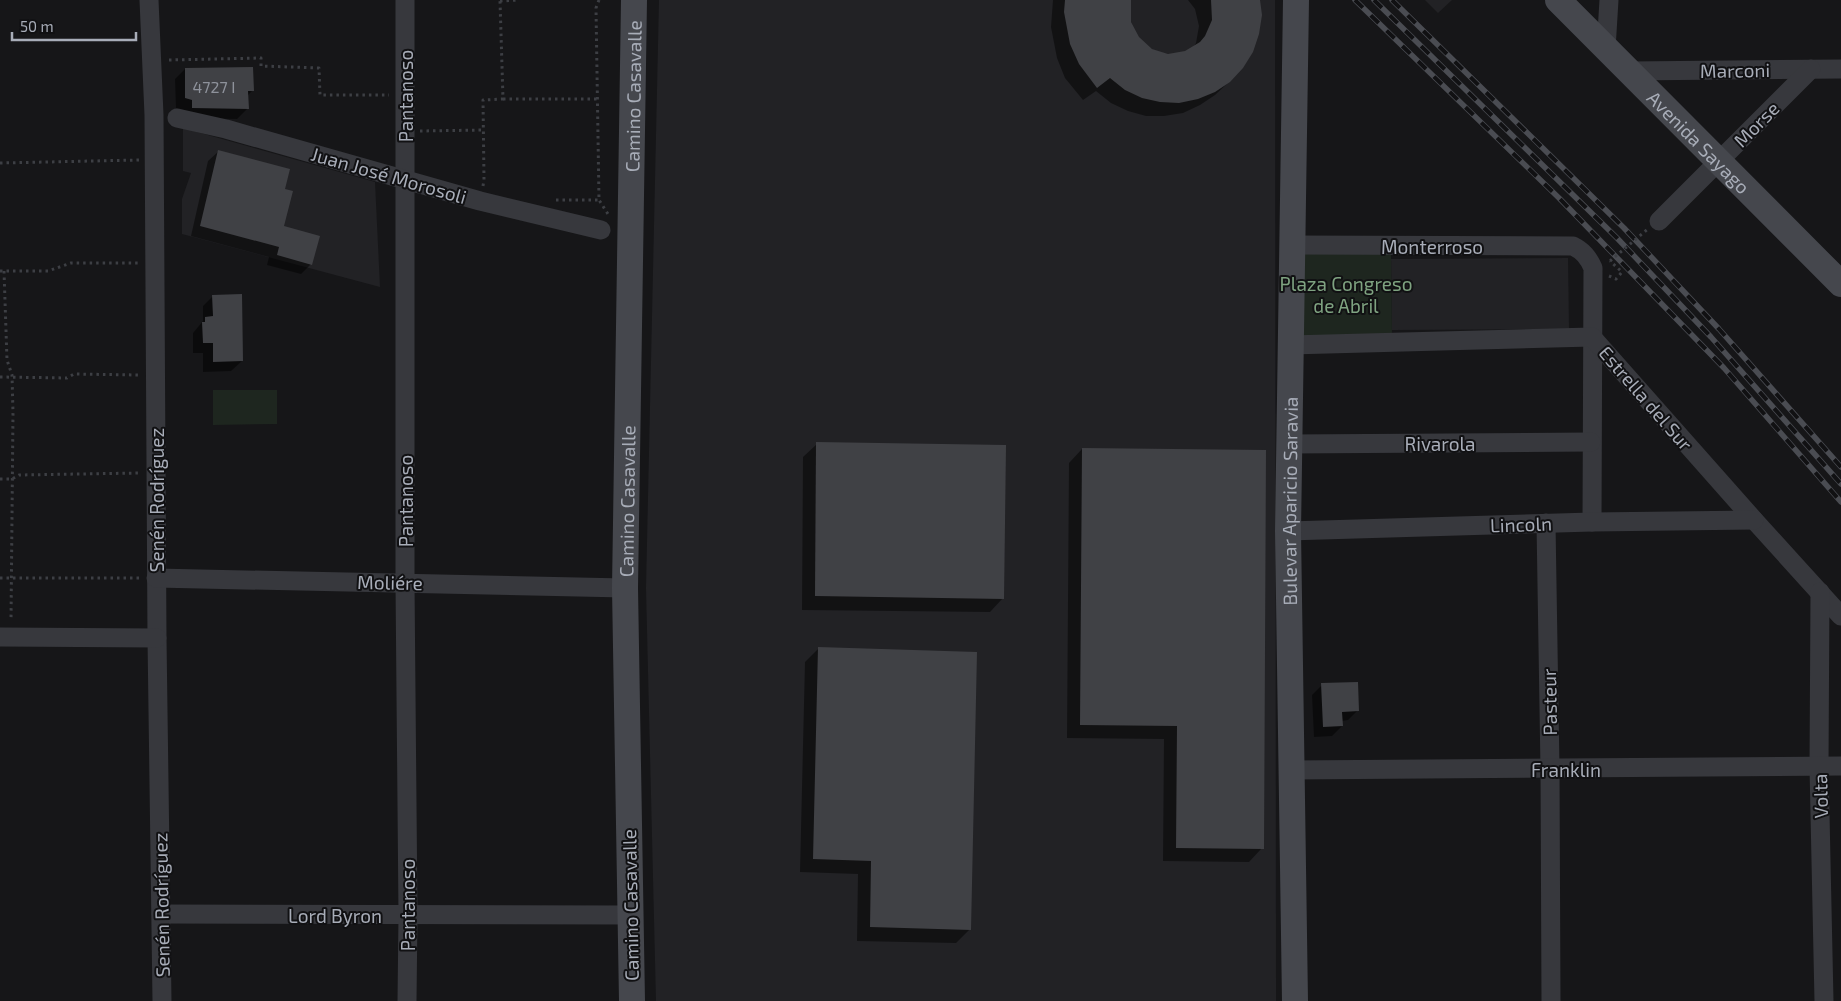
<svg xmlns="http://www.w3.org/2000/svg" width="1841" height="1001" font-family="'Exo 2',sans-serif">
  <style>
    .built { fill: #222225 }
    .green { fill: #1e261f }
    .shadow { fill: #0007 }
    .building { fill: #404145 }
    .lines { fill: none; stroke-linecap: round; stroke-linejoin: round }
    .path { stroke: #3d3f44; stroke-width: 3; stroke-dasharray: 2.5 4; stroke-linecap: butt }
    .street { stroke: #37383d; stroke-width: 19 }
    .secondary { stroke: #45474d; stroke-width: 26 }
    .rail-casing { stroke: #4a4c52; stroke-width: 5.5 }
    .rail { stroke: #111113; stroke-width: 4; stroke-dasharray: 11; stroke-linecap: butt }
    .path-bridge { stroke: #3d3f44; stroke-width: 3; stroke-dasharray: 2.5 4; stroke-linecap: butt }
    .labels { text-anchor: middle; dominant-baseline: central; stroke-width: 4; stroke-linejoin: round; paint-order: stroke }
    .number-label { font-size: 16px; fill: #8e929b }
    .street-label { font-size: 19px; fill: #a8adb8; stroke: #111113 }
    .park-label { font-size: 19px; fill: #7fa381; stroke: #111113 }
  </style>
  <rect width="100%" height="100%" fill="#161618"/>
  <!-- built -->
  <g class="built">
    <path d="M659 0H1275L1276 1001H656L646 588Z"/>
    <path d="M1425 0H1452L1438 13Z"/>
    <path d="M183 128 375 182 380 287 182 234V199L191 173 183 171Z"/>
    <path d="M1568 258 1569 329 1392 330 1391 259Z"/>
  </g>
  <!-- green -->
  <g class="green">
    <path d="M1391 252 1392 337 1303 336 1302 253Z"/>
    <path d="M213 390H277V424L213 425Z"/>
  </g>
  <!-- shadow -->
  <g class="shadow">
    <path d="M1053 0H1131L1129 13 1133 31 1144 45 1159 53 1177 55 1193 48 1196 43 1199 26 1195 9 1188 0H1259L1230 81 1215 95 1200 105 1183 113 1164 116H1146L1128 111 1111 103 1096 91 1083 100 1065 78 1057 58 1051 27Z"/>
    <path d="M185 69 252 91 247 96V109L237 119 182 118 183 110 176 108 175 79Z"/>
    <path d="M219 151 284 190 283 227 311 264 301 274 267 265 269 257 191 236 208 161Z"/>
    <path d="M213 296 242 361 231 371 203 372V353H193V333L203 321V306Z"/>
    <path d="M817 444 1003 598 990 612 802 610 803 457Z"/>
    <path d="M1082 449 1262 848 1249 862 1163 861 1164 739 1067 738 1069 463Z"/>
    <path d="M818 649 970 929 956 943 857 941 858 874 800 872 805 662Z"/>
    <path d="M1322 685 1358 710 1348 720 1342 721V726L1332 736 1314 737 1312 695Z"/>
  </g>
  <!-- building -->
  <g class="building">
    <path d="M1065 0H1131V22L1139 37 1152 49 1168 54 1185 51 1200 42 1205 36 1212 20 1211 0H1260L1262 15 1259 34 1253 52 1243 68 1230 82 1215 92 1198 99 1179 103 1160 102 1142 98 1125 90 1110 78 1097 88 1079 64 1070 44 1064 12Z"/>
    <path d="M253 67 254 91H248L249 109 192 108V100L185 98V68Z"/>
    <path d="M218 150 290 169 285 189 293 191 284 226 320 236 312 265 277 255 279 247 200 226Z"/>
    <path d="M242 294 243 361 213 362V343H203L202 322H205V317L213 316 212 295Z"/>
    <path d="M816 442 1006 445 1004 599 815 596Z"/>
    <path d="M1082 448 1266 450 1264 849 1176 848 1177 726 1080 725Z"/>
    <path d="M818 647 977 652 971 930 870 927 871 861 813 859Z"/>
    <path d="M1358 682 1359 711 1342 712 1343 726 1323 727 1321 683Z"/>
  </g>
  <g class="lines">
    <!-- path -->
    <g class="path">
      <path d="M599 0 596 8 599 200 608 214"/>
      <path d="M500 1 519 0"/>
      <path d="M169 60 261 58V66L319 68 320 95H389"/>
      <path d="M503 99H598"/>
      <path d="M420 131 484 130"/>
      <path d="M0 163 139 160"/>
      <path d="M483 186 484 180 483 100 503 99 500 1 499 0"/>
      <path d="M556 200H599"/>
      <path d="M0 271H48L71 263H138"/>
      <path d="M4 271 7 360 12 375 13 413 11 621"/>
      <path d="M1609 276 1616 279 1622 272 1610 261"/>
      <path d="M0 377 67 378 74 374 139 375"/>
      <path d="M0 479H12L19 475 141 473"/>
      <path d="M0 578H139"/>
    </g>
    <!-- street -->
    <g class="street">
      <path d="M149 0 154 115 157 638 162 1001"/>
      <path d="M405 0V583L408 915 407 1001"/>
      <path d="M1606 49 1609 0"/>
      <path d="M1629 71 1841 69"/>
      <path d="M177 118 226 129 480 201 601 230"/>
      <path d="M1659 221 1811 69"/>
      <path d="M1291 245 1573 246C1583 251 1588 257 1593 268L1592 522"/>
      <path d="M1290 345 1592 337 1754 520 1841 616"/>
      <path d="M1289 444 1591 442"/>
      <path d="M1546 523 1550 769 1551 1001"/>
      <path d="M1288 531 1592 522 1754 520"/>
      <path d="M156 578 625 588"/>
      <path d="M1820 592 1819 767 1824 1001"/>
      <path d="M0 637 157 638"/>
      <path d="M1291 770 1841 766"/>
      <path d="M161 914 630 915"/>
    </g>
    <!-- secondary -->
    <g class="secondary">
      <path id="s1" d="M1558 0 1841 284"/>
      <path id="s2" d="M632 1001 625 588 634 0"/>
      <path id="s3" d="M1295 1001 1288 531 1296 0"/>
    </g>
    <!-- rail casing -->
    <g class="rail-casing">
      <g id="rail">
        <path d="M1355 0 1559 198 1724 368 1841 502"/>
        <path d="M1374 0 1617 238 1711 337 1841 484"/>
        <path d="M1392 0 1624 228 1719 329 1841 467"/>
      </g>
    </g>
    <!-- rail -->
    <use href="#rail" class="rail"/>
    <!-- path-bridge -->
    <path class="path-bridge" d="M1610 261 1649 228"/>
  </g>
  <g class="labels">
    <!-- number labels -->
    <g class="number-label">
      <text x="214" y="86">4727 I</text>
    </g>
    <!-- street labels -->
    <g class="street-label">
      <text transform="translate(1735 70) rotate(-1)">Marconi</text>
      <text transform="translate(405 96) rotate(-90)">Pantanoso</text>
      <text stroke="none"><textPath href="#s2" startOffset="905">Camino Casavalle</textPath></text>
      <text transform="translate(1756 124) rotate(-45)">Morse</text>
      <text stroke="none"><textPath href="#s1" startOffset="200">Avenida Sayago</textPath></text>
      <text transform="translate(389 175) rotate(16)">Juan José Morosoli</text>
      <text x="1432" y="246">Monterroso</text>
      <text transform="translate(1646 398) rotate(49)">Estrella del Sur</text>
      <text x="1440" y="443">Rivarola</text>
      <text transform="translate(156 500) rotate(-90)">Senén Rodríguez</text>
      <text stroke="none"><textPath href="#s3" startOffset="500">Bulevar Aparicio Saravia</textPath></text>
      <text transform="translate(405 501) rotate(-90)">Pantanoso</text>
      <text stroke="none"><textPath href="#s2" startOffset="500">Camino Casavalle</textPath></text>
      <text transform="translate(1521 524) rotate(-2)">Lincoln</text>
      <text transform="translate(390 582) rotate(1)">Moliére</text>
      <text transform="translate(1549 702) rotate(-91)">Pasteur</text>
      <text x="1566" y="769">Franklin</text>
      <text transform="translate(1820 796) rotate(-91)">Volta</text>
      <text transform="translate(161 905) rotate(-91)">Senén Rodríguez</text>
      <text transform="translate(407 905) rotate(-90)">Pantanoso</text>
      <text transform="translate(630 905) rotate(-91)">Camino Casavalle</text>
      <text x="335" y="915">Lord Byron</text>
    </g>
    <!-- park labels -->
    <g class="park-label">
      <text x="1346" y="283">Plaza Congreso<tspan x="1346" dy="22">de Abril</tspan></text>
    </g>
  </g>
  <!-- scale -->
  <path d="M12 32v8h124v-8" fill="none" stroke="#a8adb8" stroke-width="2.5"/>
  <text x="20" y="32" font-size="15" fill="#a8adb8" stroke="#111113" stroke-width="4" paint-order="stroke">50 m</text>
</svg>
